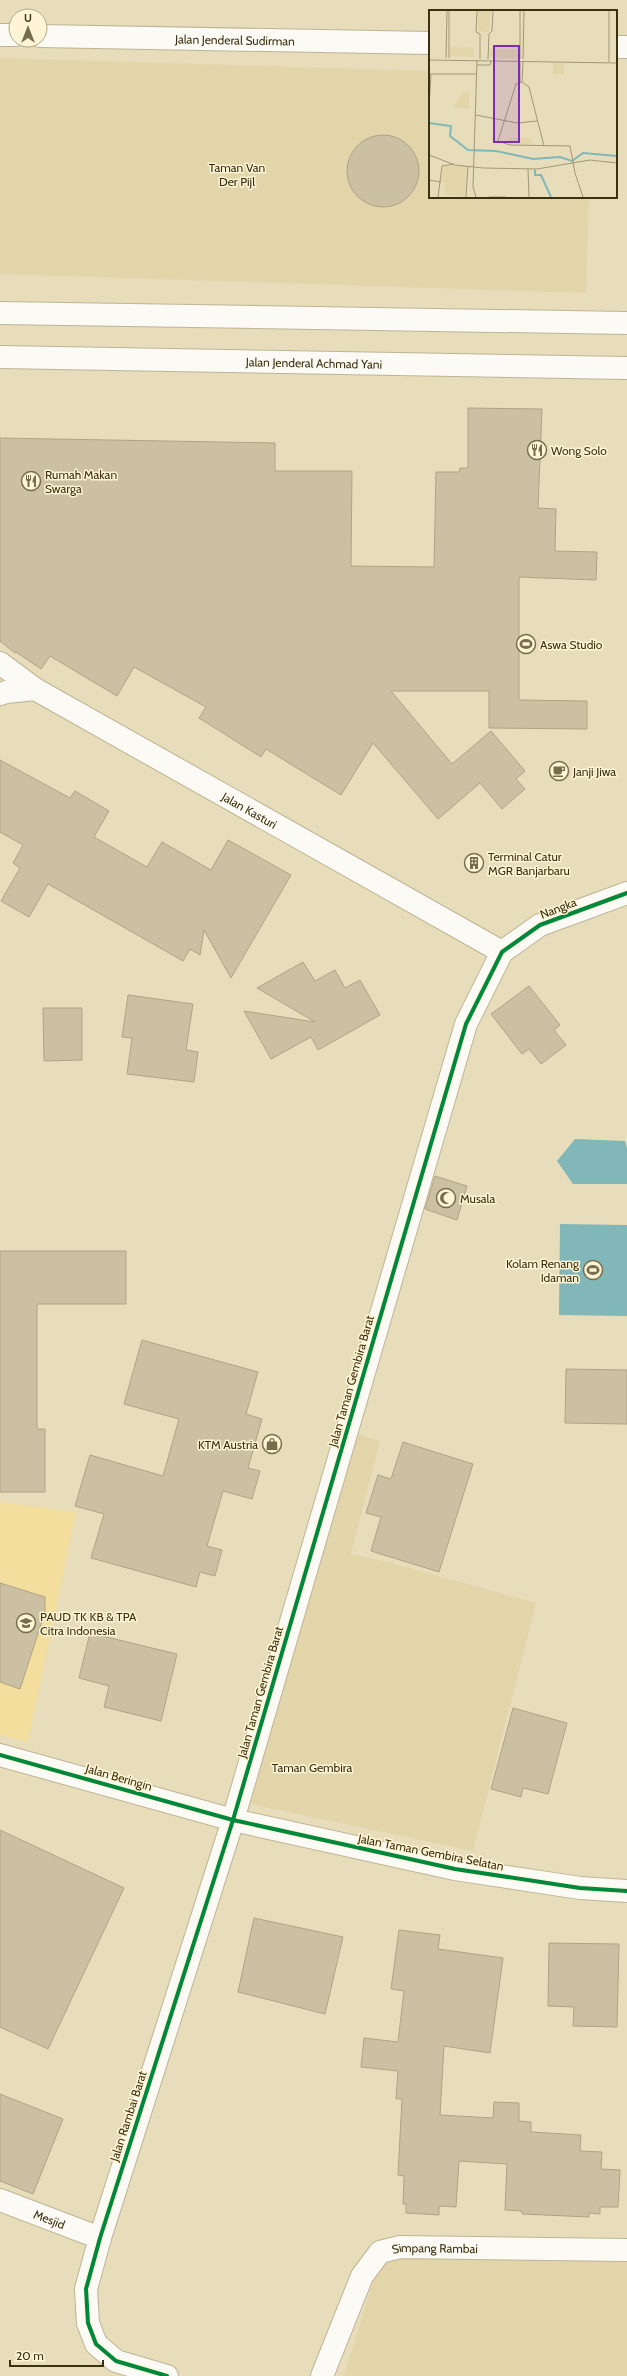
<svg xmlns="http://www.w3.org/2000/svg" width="627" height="2376" font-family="Cabin,sans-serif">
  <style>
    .built { fill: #f3de9d }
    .green { fill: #e2d5aa }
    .water { fill: #81b7b9 }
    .building { fill: #cbc1a2; stroke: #aea485 }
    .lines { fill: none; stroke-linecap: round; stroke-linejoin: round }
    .minor-casing { stroke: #beb495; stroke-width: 24 }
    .highway-casing { stroke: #beb495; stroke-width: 24 }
    .minor { stroke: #fcfaf5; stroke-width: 22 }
    .highway { stroke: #fcfaf5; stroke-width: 22 }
    .cycleway-casing { stroke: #fff5d6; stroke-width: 6 }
    .cycleway { stroke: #00873e; stroke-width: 4 }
    .labels { text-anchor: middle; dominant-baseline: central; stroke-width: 3; stroke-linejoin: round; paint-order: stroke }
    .street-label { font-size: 12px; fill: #3b310e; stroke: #fff5d6 }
    .park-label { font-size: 12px; fill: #352c10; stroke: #fff5d6 }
    .poi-label { font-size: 12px; fill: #3b310e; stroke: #fff5d6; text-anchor: start }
    .inset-river { fill: none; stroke: #81b7b9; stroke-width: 2 }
    .inset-road { fill: none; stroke: #a39876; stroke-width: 1 }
    .view { fill: #7b2cbf; fill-opacity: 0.15; stroke: #7b2cbf; stroke-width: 2 }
    .inset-edge { fill: none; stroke: #3b310e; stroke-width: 2 }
  </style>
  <rect width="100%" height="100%" fill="#e8ddbb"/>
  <!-- built -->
  <path class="built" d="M0 1502 76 1512 28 1742 0 1735Z"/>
  <!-- green -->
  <g class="green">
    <path d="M0 58 430 71V197H589L586 293 0 274Z"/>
    <path d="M350 1432 380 1441 351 1554 391 1563 536 1603 473 1851 251 1804Z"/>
    <path d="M401 2255 627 2260V2376H344L373 2281 387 2261Z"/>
  </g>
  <!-- water -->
  <g class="water">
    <path d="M575 1139 625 1141 627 1148V1184H573L557 1161Z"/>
    <path d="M560 1224 627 1225V1316L559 1315Z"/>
  </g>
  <!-- building -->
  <g class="building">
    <circle cx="383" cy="171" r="36"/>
    <path d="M468 408 542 409 538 508 556 509 555 551 597 552 596 580 519 577V700L587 701V729L489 728V691H391L452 764 491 731 525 771 516 779 525 789 502 809 480 783 438 819 373 743 341 795 266 749 261 757 199 718 206 707 134 667 117 696 50 656 41 669 16 652 15 653 0 641V438L275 443V471H352L351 566 434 567 436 472H459L460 468H468Z"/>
    <path d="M0 760 70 798 75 791 109 811 94 837 147 867 162 842 211 870 228 840 291 875 231 978 204 930 200 955 190 949 183 961 48 884 29 917 1 901 20 868 13 863 23 845 0 832Z"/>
    <path d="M303 962 315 981 335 970 345 988 360 980 380 1015 318 1050 311 1037 271 1059 244 1011 315 1022 257 988Z"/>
    <path d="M529 986 560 1025 554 1030 566 1045 541 1064 529 1049 522 1054 491 1014Z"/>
    <path d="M128 995 193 1004 186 1050 198 1052 194 1082 127 1074 132 1038 122 1037Z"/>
    <path d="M43 1008H82V1060L44 1061Z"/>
    <path d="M435 1176 467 1186 457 1220 425 1209Z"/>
    <path d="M0 1251H126V1304H37V1429H45V1492H0Z"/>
    <path d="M142 1340 258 1372 246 1414 262 1419 248 1468 260 1471 252 1499 223 1491 207 1546 222 1550 215 1576 200 1572 196 1587 91 1558 104 1514 75 1506 90 1455 163 1476 179 1419 124 1404Z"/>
    <path d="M566 1369 627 1370V1424L565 1423Z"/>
    <path d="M403 1442 473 1464 439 1572 371 1551 381 1517 366 1513 378 1475 391 1479Z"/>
    <path d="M0 1583 45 1597V1612L20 1689 0 1682Z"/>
    <path d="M90 1633 177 1654 161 1721 104 1707 109 1686 79 1678Z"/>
    <path d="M513 1708 567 1723 548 1794 523 1788 521 1797 491 1789Z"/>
    <path d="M0 1830 124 1888 48 2049 0 2027Z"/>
    <path d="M254 1918 343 1937 325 2014 238 1992Z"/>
    <path d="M399 1930 440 1935 438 1949 503 1958 490 2053 444 2046 440 2115 493 2118 494 2102 519 2103V2121L531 2122V2132L581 2135 580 2151 602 2152 601 2169 620 2170 618 2207H600V2214L589 2213V2217L522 2214V2211L505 2210 507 2164 459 2161 456 2207 439 2206V2215L406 2213V2204H403L404 2176 398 2175 402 2099H396L398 2071 361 2067 364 2038 398 2042 404 1991 391 1989Z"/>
    <path d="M549 1943 619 1944 617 2027 573 2026 574 2007 548 2006Z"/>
    <path d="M0 2094 63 2119 33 2194 0 2181Z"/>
  </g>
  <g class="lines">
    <!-- minor casing -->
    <g class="minor-casing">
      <g id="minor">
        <path d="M0 35H16"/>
        <path id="s1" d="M40 36 430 43"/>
        <path d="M616 47H627"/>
        <path id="s2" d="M0 663 35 689 502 952"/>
        <path d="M0 694 6 692 35 689"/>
        <path d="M0 1755 233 1820 455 1869 580 1888 627 1891"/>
        <path id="s3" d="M0 2200 100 2238"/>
        <path d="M167 2376 116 2361 96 2344 88 2323 86 2289 100 2238 233 1820 466 1024 502 952 540 925 627 893"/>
        <path id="s4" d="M322 2376 362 2276 380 2252 400 2247 627 2250"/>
      </g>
    </g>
    <!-- highway casing -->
    <g class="highway-casing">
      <g id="highway">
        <path d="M0 313 627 323"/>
        <path id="s5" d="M0 357 627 368"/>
      </g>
    </g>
    <!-- minor -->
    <use href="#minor" class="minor"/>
    <!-- highway -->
    <use href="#highway" class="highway"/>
    <!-- cycleway casing -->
    <g class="cycleway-casing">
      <g id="cycleway">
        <path d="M0 1755 233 1820 455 1869 580 1888 627 1891"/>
        <path d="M167 2376 116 2361 96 2344 88 2323 86 2289 100 2238 233 1820 466 1024 502 952 540 925 627 893"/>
      </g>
    </g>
    <!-- cycleway -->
    <use href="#cycleway" class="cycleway"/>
  </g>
  <!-- icons -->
  <defs>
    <g id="restaurant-ring" transform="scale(1)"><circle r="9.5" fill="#fff5d6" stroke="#786d4b" stroke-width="1.5"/><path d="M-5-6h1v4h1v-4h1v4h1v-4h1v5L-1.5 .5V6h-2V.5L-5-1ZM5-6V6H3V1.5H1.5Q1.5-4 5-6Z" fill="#786d4b"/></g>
    <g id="stadium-ring" transform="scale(1)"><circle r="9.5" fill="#fff5d6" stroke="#786d4b" stroke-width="1.5"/><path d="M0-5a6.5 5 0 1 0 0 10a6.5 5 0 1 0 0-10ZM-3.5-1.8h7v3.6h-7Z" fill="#786d4b"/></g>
    <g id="cafe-ring" transform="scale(1)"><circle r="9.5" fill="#fff5d6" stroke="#786d4b" stroke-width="1.5"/><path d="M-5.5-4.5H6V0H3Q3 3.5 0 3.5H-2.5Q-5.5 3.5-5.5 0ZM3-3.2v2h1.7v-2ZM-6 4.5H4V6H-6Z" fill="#786d4b"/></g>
    <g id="building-ring" transform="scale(1)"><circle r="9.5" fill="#fff5d6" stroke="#786d4b" stroke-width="1.5"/><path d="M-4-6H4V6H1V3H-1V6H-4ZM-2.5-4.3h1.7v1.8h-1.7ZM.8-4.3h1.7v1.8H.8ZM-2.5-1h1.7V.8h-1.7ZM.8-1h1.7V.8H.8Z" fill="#786d4b"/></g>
    <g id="mosque-ring" transform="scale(1)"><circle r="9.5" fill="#fff5d6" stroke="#786d4b" stroke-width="1.5"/><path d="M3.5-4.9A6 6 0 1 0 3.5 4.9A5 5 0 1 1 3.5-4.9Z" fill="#786d4b"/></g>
    <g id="shop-ring" transform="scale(1)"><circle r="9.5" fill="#fff5d6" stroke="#786d4b" stroke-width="1.5"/><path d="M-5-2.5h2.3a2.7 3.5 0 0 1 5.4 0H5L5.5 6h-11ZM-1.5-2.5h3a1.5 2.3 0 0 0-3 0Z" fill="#786d4b"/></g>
    <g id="school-ring" transform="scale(1)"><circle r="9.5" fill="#fff5d6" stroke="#786d4b" stroke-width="1.5"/><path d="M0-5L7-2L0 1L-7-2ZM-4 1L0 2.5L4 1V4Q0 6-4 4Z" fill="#786d4b"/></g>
  </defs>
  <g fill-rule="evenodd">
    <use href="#restaurant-ring" x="537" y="450"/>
    <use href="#restaurant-ring" x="31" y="481"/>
    <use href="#stadium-ring" x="526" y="644"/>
    <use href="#cafe-ring" x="559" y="771"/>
    <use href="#building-ring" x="474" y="863"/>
    <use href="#mosque-ring" x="446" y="1198"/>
    <use href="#stadium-ring" x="593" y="1270"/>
    <use href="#shop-ring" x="272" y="1444"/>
    <use href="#school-ring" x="26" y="1623"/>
  </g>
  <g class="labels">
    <!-- street labels -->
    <g class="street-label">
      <text stroke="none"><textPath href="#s1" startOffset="195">Jalan Jenderal Sudirman</textPath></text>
      <text stroke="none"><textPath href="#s5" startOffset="314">Jalan Jenderal Achmad Yani</textPath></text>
      <text stroke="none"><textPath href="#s2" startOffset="290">Jalan Kasturi</textPath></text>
      <text transform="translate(558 908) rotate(-21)">Nangka</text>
      <text transform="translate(351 1381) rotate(-74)">Jalan Taman Gembira Barat</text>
      <text transform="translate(260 1692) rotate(-74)">Jalan Taman Gembira Barat</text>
      <text transform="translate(119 1777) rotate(16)">Jalan Beringin</text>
      <text transform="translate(431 1852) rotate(11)">Jalan Taman Gembira Selatan</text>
      <text transform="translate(128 2116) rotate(-72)">Jalan Rambai Barat</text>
      <text stroke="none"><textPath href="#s3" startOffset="53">Mesjid</textPath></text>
      <text stroke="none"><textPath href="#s4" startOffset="193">Simpang Rambai</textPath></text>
    </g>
    <!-- park labels -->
    <g class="park-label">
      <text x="237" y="167">Taman Van<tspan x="237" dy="14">Der Pijl</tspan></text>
      <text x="312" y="1767">Taman Gembira</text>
    </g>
    <!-- poi labels -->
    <g class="poi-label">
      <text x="551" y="450">Wong Solo</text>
      <text x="45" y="474">Rumah Makan<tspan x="45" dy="14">Swarga</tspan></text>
      <text x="540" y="644">Aswa Studio</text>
      <text x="573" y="771">Janji Jiwa</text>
      <text x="488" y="856">Terminal Catur<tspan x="488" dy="14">MGR Banjarbaru</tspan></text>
      <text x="460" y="1198">Musala</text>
      <text x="579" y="1263" text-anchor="end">Kolam Renang<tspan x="579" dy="14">Idaman</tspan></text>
      <text x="258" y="1444" text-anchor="end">KTM Austria</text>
      <text x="40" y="1616">PAUD TK KB &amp; TPA<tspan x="40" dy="14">Citra Indonesia</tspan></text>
    </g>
  </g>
  <!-- overview -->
  <g transform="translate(429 10)">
    <rect width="188" height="188" fill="#e8ddbb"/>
    <path d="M49 1H62L60 22 49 21ZM21 37 45 38V47L21 46ZM60 39H89V48L60 47ZM124 53H135V65L124 64ZM34 82H40V99L24 97ZM81 127 101 128 104 135 78 134ZM14 155 38 156 36 186 15 185 16 173 12 172Z" fill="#e2d5aa"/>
    <path class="inset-river" d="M0 113 22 116 21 126 39 140 67 141 104 149 131 147 143 151 154 143 188 146M106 160V165H112L122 187"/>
    <path class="inset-road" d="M48 1 47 22 51 24M60 24 63 21 64 1M17 48 18 1M20 48V1M51 49V24M59 49 60 24M91 49V1M94 49 95 1M0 50 188 53M180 52V1M48 55H61L62 51M0 64H47M91 72V51M93 72 94 52M0 97 2 64M47 105 88 113 108 111M115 136 100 77 93 72 87 74 69 131 81 135 141 136 146 163 154 187M0 145 26 155 54 158 108 159 161 150 188 153M99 159 100 187M0 170 12 172M9 187 13 156 25 154M37 187 39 156M47 187 44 177 48 50M60 187H77"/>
    <path class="view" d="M65 36H90V132H65Z"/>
    <rect width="188" height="188" class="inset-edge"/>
  </g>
  <!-- north arrow -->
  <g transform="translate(28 28)"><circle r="19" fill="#fff5d6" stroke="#b1a786"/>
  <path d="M0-3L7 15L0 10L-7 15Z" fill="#786d4b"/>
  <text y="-6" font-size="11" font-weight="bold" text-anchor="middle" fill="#3b310e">U</text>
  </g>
  <!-- scale -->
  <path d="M10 2360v6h93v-6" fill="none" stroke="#3b310e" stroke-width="2"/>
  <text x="16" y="2360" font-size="12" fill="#3b310e" stroke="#fff5d6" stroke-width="3" paint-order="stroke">20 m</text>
</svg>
